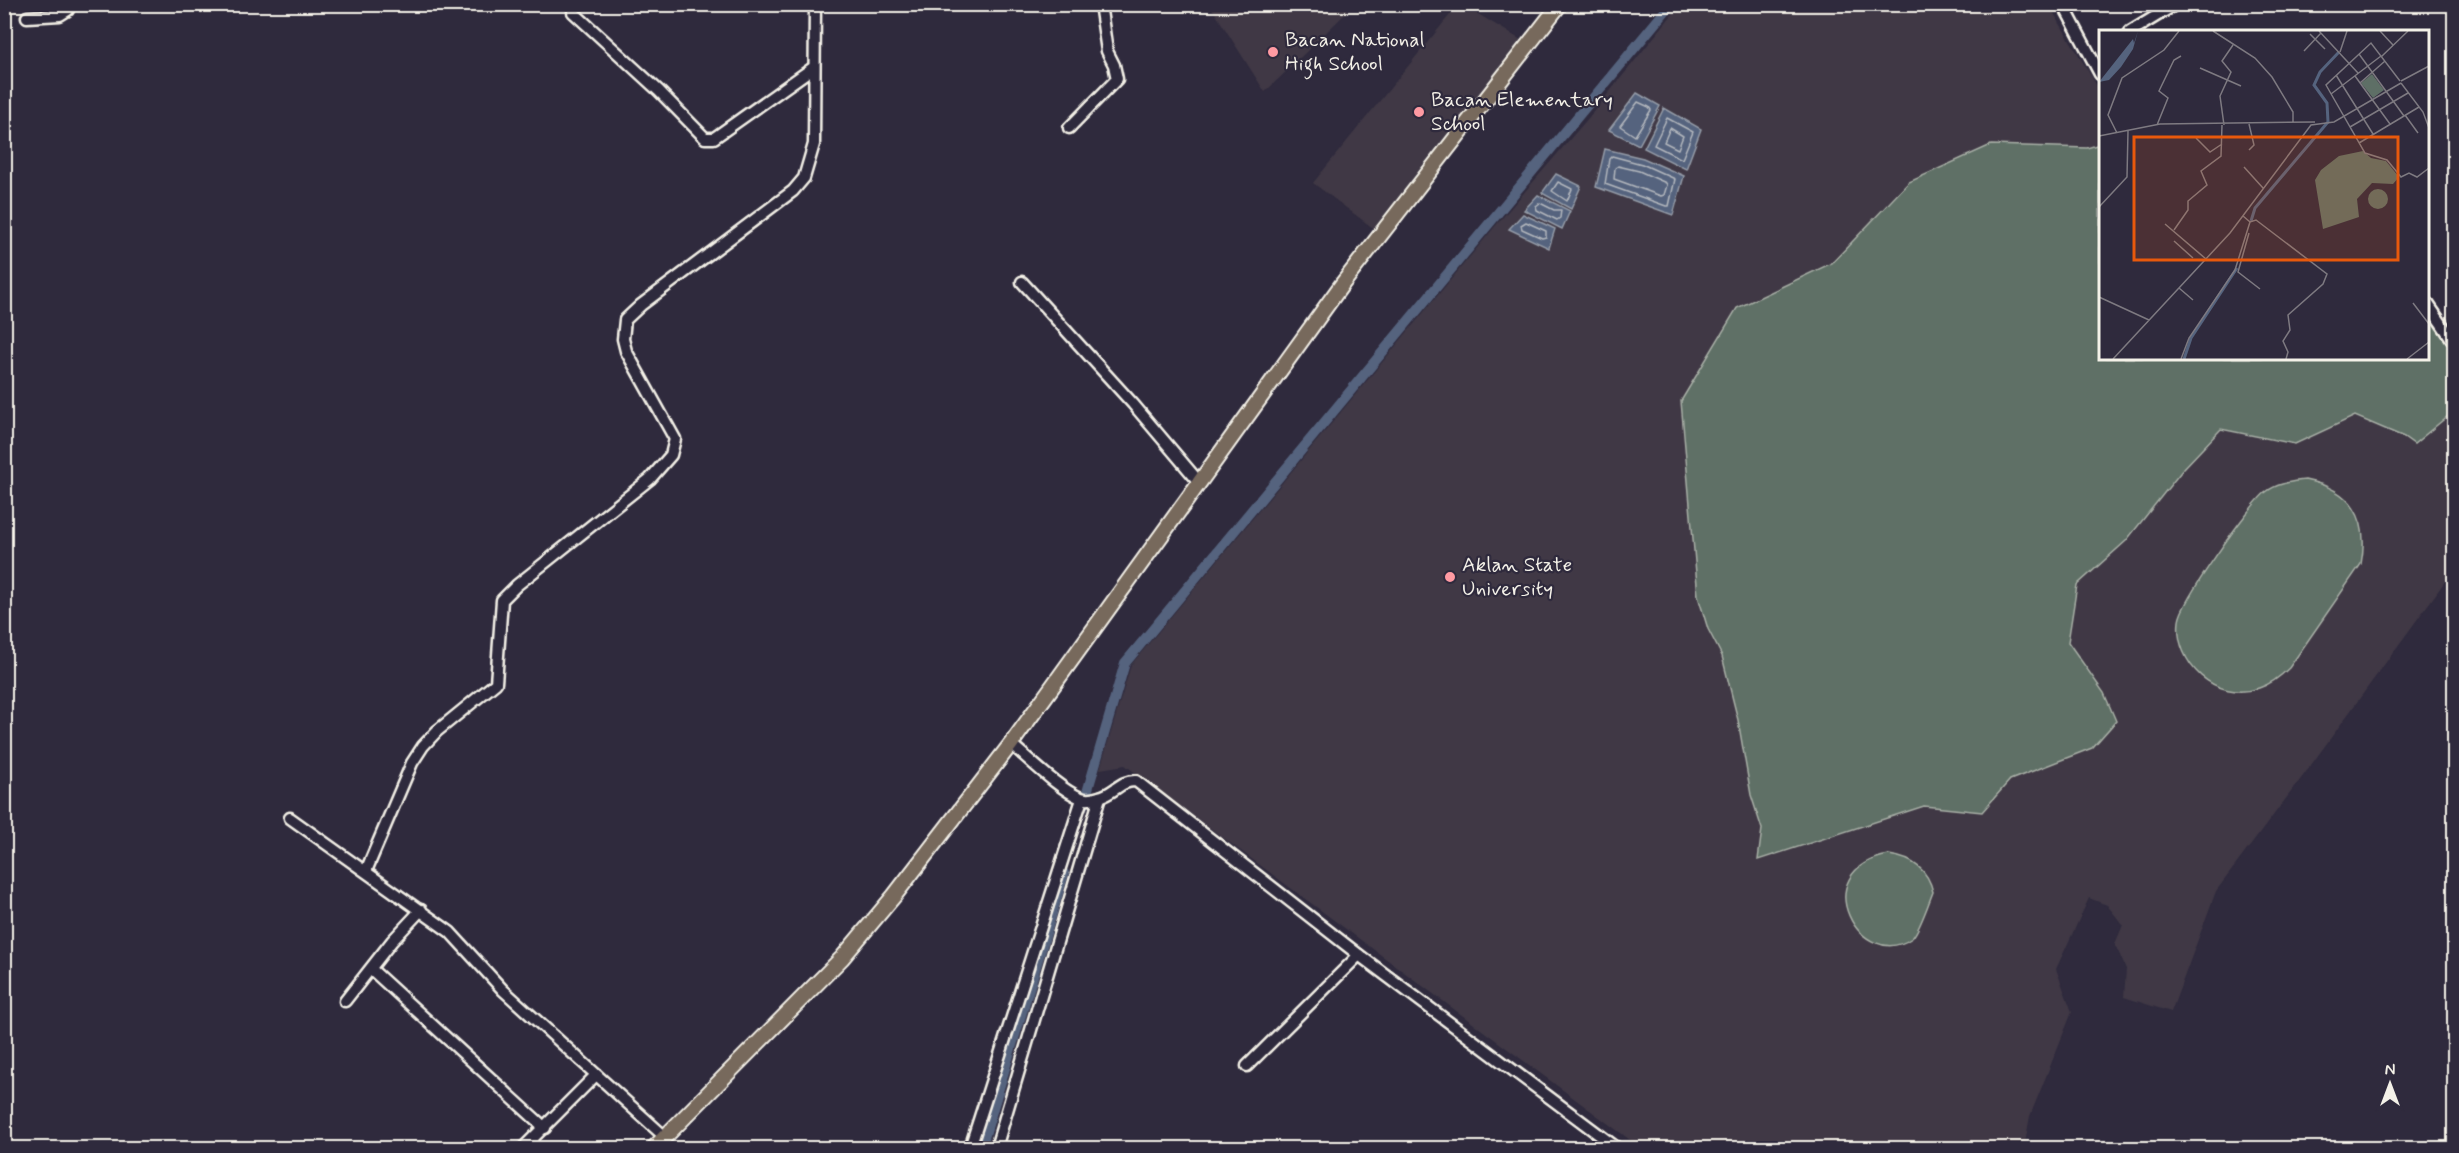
<svg xmlns="http://www.w3.org/2000/svg" width="2459" height="1153" font-family="Mynerve,sans-serif">
  <style>
    .built { fill: #403945 }
    .green { fill: #5e6f66; stroke: #a9b0a7; stroke-width: 1.5 }
    .water { fill: #55637e; stroke: #959ca8; stroke-width: 1.5 }
    .lines { fill: none; stroke-linecap: round; stroke-linejoin: round }
    .shore { stroke: #b4b8be; stroke-width: 1.5 }
    .canal { stroke: #55637e; stroke-width: 10 }
    .minor-casing { stroke: #f4f1e8; stroke-width: 15 }
    .major-casing { stroke: #f4f1e8; stroke-width: 18 }
    .minor { stroke: #2f2a3d; stroke-width: 10 }
    .major { stroke: #77695c; stroke-width: 14 }
    .poi-dot { fill: #ff9aa2; stroke: #2f2a3d; stroke-width: 2 }
    .labels { text-anchor: middle; dominant-baseline: central; stroke-width: 4.5; stroke-linejoin: round; paint-order: stroke }
    .poi-label { font-size: 21px; fill: #f4f1e8; stroke: #2f2a3d; text-anchor: start }
    .inset-river { fill: none; stroke: #55637e; stroke-width: 3 }
    .inset-road { fill: none; stroke: #7e7a81; stroke-width: 1.5 }
    .view { fill: #e8590c; fill-opacity: 0.15; stroke: #e8590c; stroke-width: 3 }
    .inset-edge { fill: none; stroke: #f4f1e8; stroke-width: 3 }
  </style>
  <rect width="100%" height="100%" fill="#2f2a3d"/>
  <filter id="ink" filterUnits="userSpaceOnUse"><feTurbulence type="fractalNoise" baseFrequency=".0167" numOctaves="2"/><feDisplacementMap in="SourceGraphic" scale="12" xChannelSelector="R" yChannelSelector="G"/><feConvolveMatrix kernelMatrix="1 2 1 2 8 2 1 2 1" color-interpolation-filters="sRGB"/></filter>
  <g filter="url(#ink)">
    <!-- built -->
    <g class="built">
      <path d="M1210 5H1347V12L1265 92Z"/>
      <path d="M1458 5H1463L1521 40 1377 231 1313 183Z"/>
      <path d="M1680 5H2049L2100 91V144L2087 148 1928 174 1909 182 1832 263 1737 308 1708 629 1722 656 1738 720 1751 795 1762 829 1759 860 1924 806 1982 812 2010 780 2093 748 2104 693 2068 642 2077 585 2126 541 2184 468 2221 429 2295 444 2355 416 2404 437 2453 413 2454 569 2300 780 2216 891 2171 1012 2124 997 2126 969 2115 944 2123 925 2107 905 2089 898 2056 969 2072 1012 2030 1116 2024 1148H1641L1125 765 1100 769 1131 665 1497 224 1590 116Z"/>
    </g>
    <!-- green -->
    <g class="green">
      <path d="M2100 144V358H2428V305L2454 337V411L2414 444 2404 437 2355 416 2295 444 2221 429 2184 468 2126 541 2077 585 2068 642 2104 693 2116 721 2092 748 2010 780 1982 812 1924 806 1758 860 1762 829 1751 795 1738 720 1722 656 1708 629 1698 596 1681 401 1737 308 1832 263 1909 182 1991 145 2087 148Z"/>
      <path d="M2305 480C2351 489 2370 518 2361 564L2289 668C2280 677 2271 684 2259 688 2216 703 2174 663 2179 621 2181 602 2250 504 2266 492 2277 483 2291 482 2305 480Z"/>
      <path d="M1889 855C1911 858 1928 869 1933 892 1929 902 1919 932 1912 938 1861 974 1803 870 1889 855Z"/>
    </g>
    <!-- water -->
    <g class="water">
      <path d="M1637 93 1660 106 1639 145 1609 130Z"/>
      <path d="M1664 108 1701 129 1686 169 1644 148Z"/>
      <path d="M1605 149 1643 158 1684 176 1673 215 1596 187Z"/>
      <path d="M1556 174 1581 186 1571 209 1542 193Z"/>
      <path d="M1538 195 1570 211 1562 229 1524 210Z"/>
      <path d="M1523 214 1555 229 1549 248 1509 229Z"/>
    </g>
    <g class="lines">
      <!-- shore -->
      <g class="shore">
        <path d="M1638 102 1649 107 1651 110 1635 136 1620 126Z"/>
        <path d="M1667 118 1693 132 1682 159 1654 145Z"/>
        <path d="M1670 128 1683 136 1678 149 1664 142Z"/>
        <path d="M1612 156 1642 164 1675 179 1669 206H1666L1605 184 1609 159Z"/>
        <path d="M1618 166 1639 171 1666 183 1667 185 1664 195 1661 196 1614 179 1615 168Z"/>
        <path d="M1558 182 1572 189 1567 201 1552 191Z"/>
        <path d="M1540 203 1554 210H1561L1560 218 1557 220 1537 210 1536 206Z"/>
        <path d="M1526 222 1546 231V237L1542 238 1522 229 1521 225Z"/>
      </g>
      <!-- canal -->
      <g class="canal">
        <path d="M1083 806 1125 663 1671 4"/>
        <path d="M981 1148 1064 873"/>
      </g>
      <!-- minor casing -->
      <g class="minor-casing">
        <g id="minor">
          <path d="M2063 4 2100 74"/>
          <path d="M573 12 659 91 705 138H714L814 67"/>
          <path d="M27 17 60 15 68 10 70 4"/>
          <path d="M2130 32 2176 4"/>
          <path d="M1069 128 1117 79 1114 65 1107 51 1100 4"/>
          <path d="M1022 282 1133 404 1199 482"/>
          <path d="M2428 304 2454 342"/>
          <path d="M1011 744C1029 759 1060 790 1081 798 1086 800 1093 799 1099 797 1114 794 1120 780 1136 781L1359 955 1617 1148"/>
          <path d="M290 818 450 932 503 990 665 1137"/>
          <path d="M366 871 412 763 423 746 437 731 496 683 502 600 517 585 650 479 671 455 675 439 626 351 623 339 625 320 641 305 793 191 804 178 814 144 815 4"/>
          <path d="M371 969 545 1128"/>
          <path d="M345 1001 392 941 421 910"/>
          <path d="M1247 1066 1359 955"/>
          <path d="M523 1148 596 1075"/>
          <path d="M970 1148 1082 799"/>
          <path d="M996 1148 1100 797"/>
        </g>
      </g>
      <!-- major casing -->
      <g class="major-casing">
        <path id="major" d="M654 1148 842 958 894 896 1011 744 1343 283 1560 4"/>
      </g>
      <!-- minor -->
      <use href="#minor" class="minor"/>
      <!-- major -->
      <use href="#major" class="major"/>
    </g>
  </g>
  <!-- markers -->
  <g class="poi-dot">
    <circle cx="1273" cy="52" r="6"/>
    <circle cx="1419" cy="112" r="6"/>
    <circle cx="1450" cy="577" r="6"/>
  </g>
  <g class="labels">
    <!-- poi labels -->
    <g class="poi-label">
      <text x="1285" y="40">Bacan National<tspan x="1285" dy="24">High School</tspan></text>
      <text x="1431" y="100">Bacan Elementary<tspan x="1431" dy="24">School</tspan></text>
      <text x="1462" y="565">Aklan State<tspan x="1462" dy="24">University</tspan></text>
    </g>
  </g>
  <!-- overview -->
  <g transform="translate(2099 30)">
    <rect width="330" height="330" fill="#2f2a3d"/>
    <path d="M273 44 285 60 274 68 262 53ZM264 121 272 128 287 131 300 147 294 154 273 153 258 169 260 187 224 199 216 150 222 140 240 126ZM269 169a10 10 0 1 1 20 0a10 10 0 1 1-20 0Z" fill="#5e6f66"/>
    <path d="M39 1 34 19 22 37 10 50 0 52 34 9 35 13Z" fill="#55637e"/>
    <path class="inset-river" d="M152 191 156 178 229 92 228 73 215 55 221 42 240 22M85 329 92 308 138 238"/>
    <path class="inset-road" d="M114 1 156 28 173 47 194 82V93M220 1 259 43M281 1 294 15M211 4 226 19M205 21 222 3M241 22 248 1M260 24 305 86M282 27 309 1M101 38 142 56M237 45 274 104M256 46 291 94M301 51 272 13 227 55 266 123 288 130 302 147 310 143 318 147 330 138M302 51 330 36M261 53 286 31M302 53 324 82 330 98M232 64 282 26M306 85 319 103M150 94 155 115 150 120M58 95 69 68 60 61 75 30 82 26M125 95 121 66 132 42 123 31 134 15M251 97 309 63M18 103 9 85 23 48 65 20 80 1M0 106 61 94 216 92M97 108 111 122 123 114M260 113 320 77M145 137 164 158M0 177 28 147 29 101M144 186 151 192 157 190 228 244 224 254 189 285 191 300 184 311 189 322 187 329M66 194 107 229M75 200 89 180V171L108 155 102 141 122 126 123 95M150 203 139 242 161 259M75 211 94 228M80 258 94 270M0 267 50 290M314 273 330 294M14 329 131 203 212 95 235 92 302 53M82 329 90 308 136 240 151 192M308 329 330 312"/>
    <path class="view" d="M35 107H299V230H35Z"/>
    <rect width="330" height="330" class="inset-edge"/>
  </g>
  <!-- margin -->
  <rect width="2459" height="1153" fill="none" stroke="#2f2a3d" stroke-width="24"/>
  <rect x="12" y="12" width="2435" height="1129" fill="none" stroke="#f4f1e8" stroke-width="2" filter="url(#ink)"/>
  <!-- north arrow -->
  <g transform="translate(2390 1084)" stroke="#2f2a3d" stroke-width="4.5" paint-order="stroke">
  <path d="M0-4.5L10 22L0 15L-10 22Z" fill="#f4f1e8"/>
  <text y="-9" font-size="16" font-weight="bold" text-anchor="middle" fill="#f4f1e8">N</text>
  </g>
</svg>
